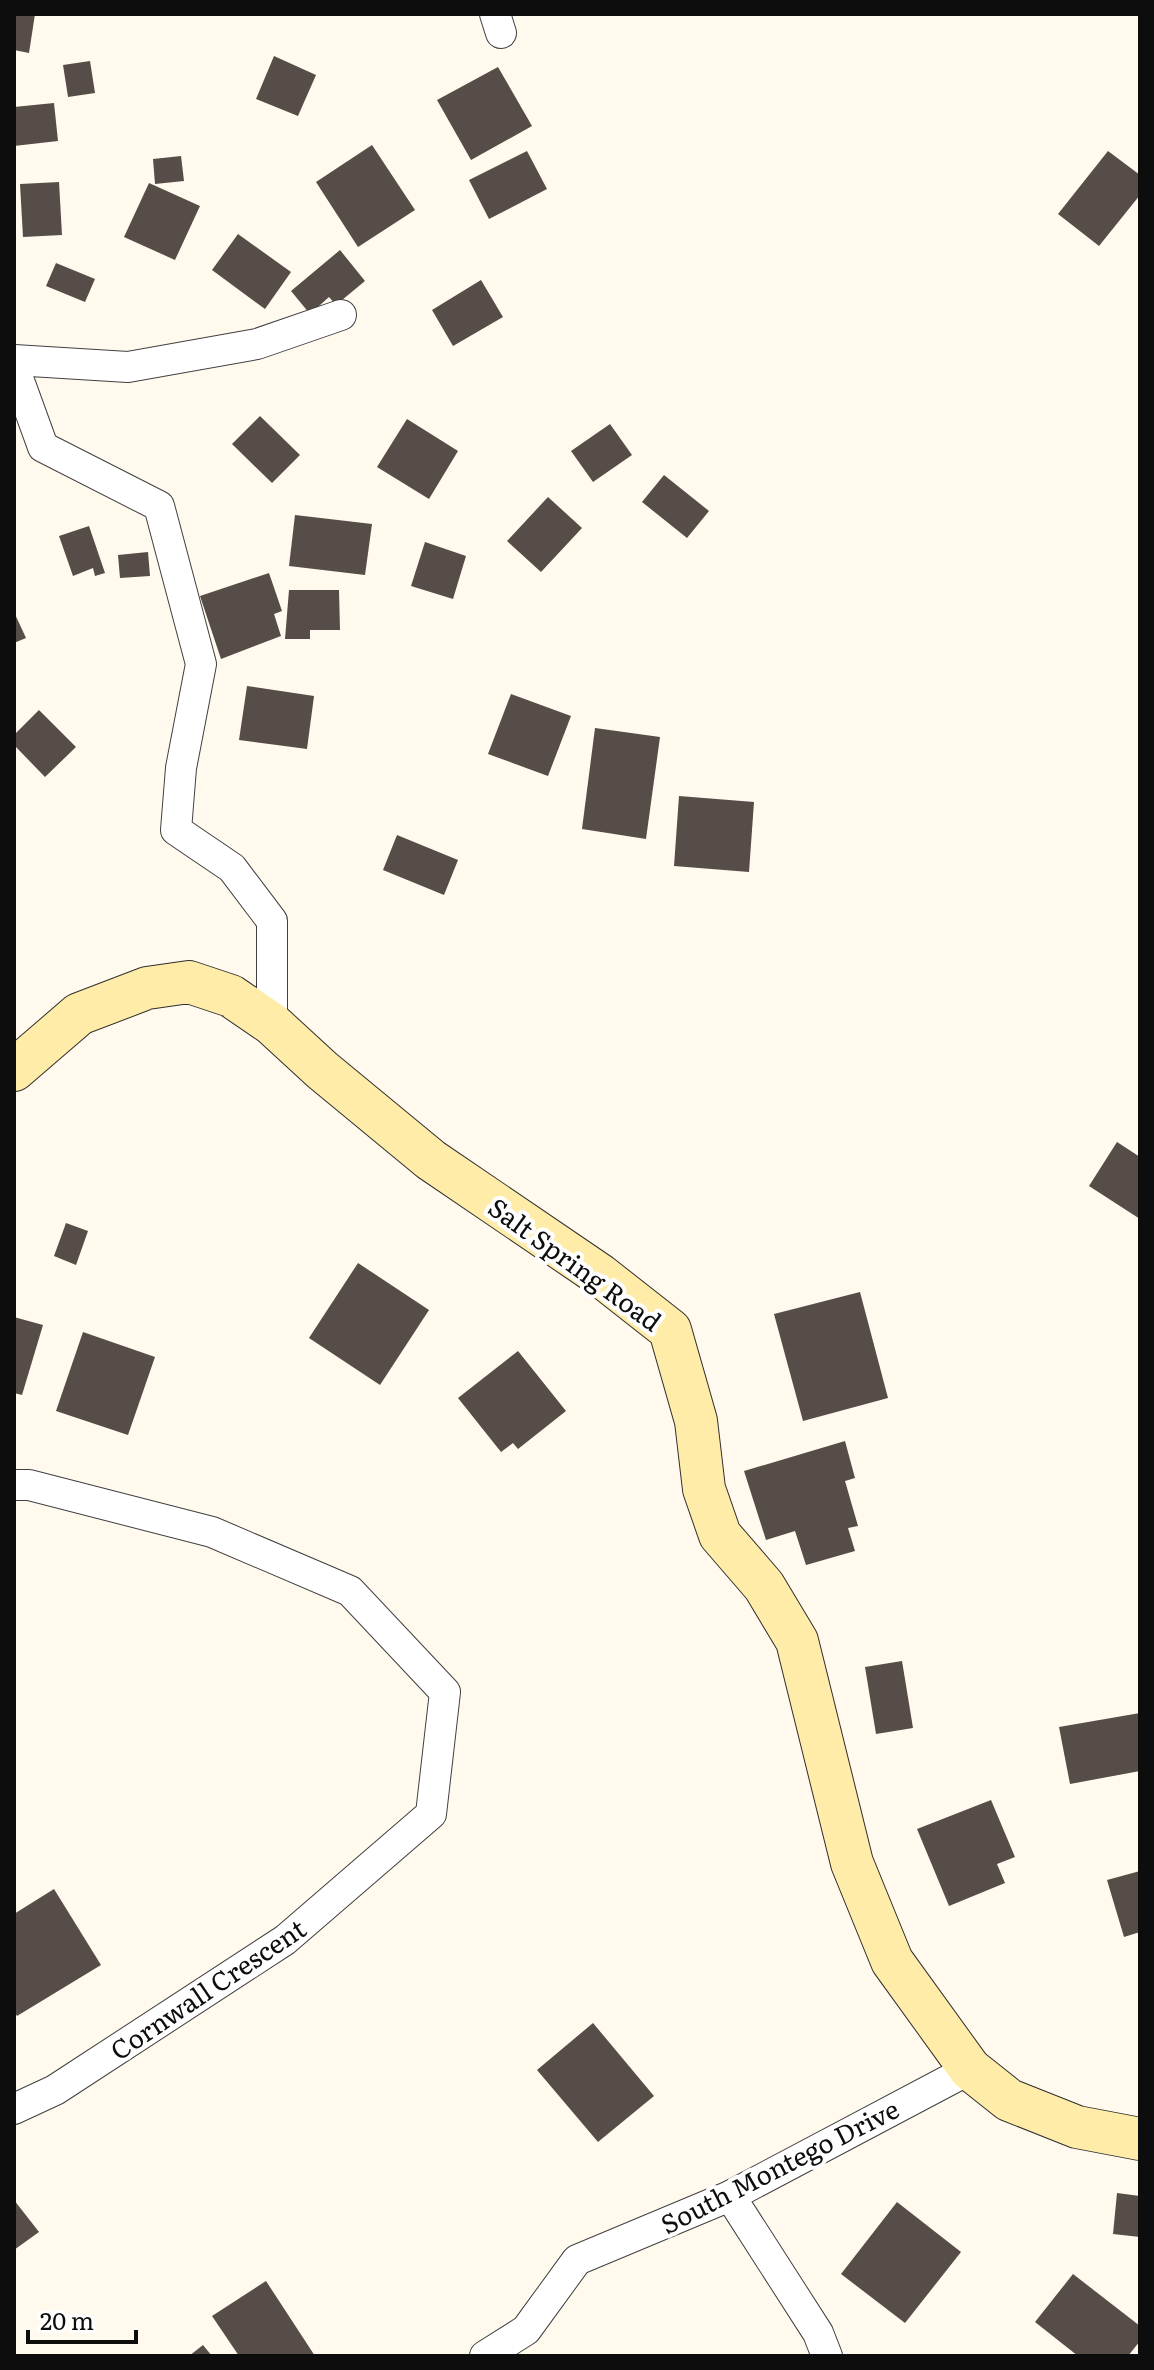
<svg xmlns="http://www.w3.org/2000/svg" width="1154" height="2370" font-family="Literata,serif">
  <style>
    .building { fill: #564c48 }
    .lines { fill: none; stroke-linecap: round; stroke-linejoin: round }
    .street-casing { stroke: #404040; stroke-width: 32 }
    .secondary-casing { stroke: #2f2f2f; stroke-width: 44 }
    .street { stroke: #fff; stroke-width: 30 }
    .secondary { stroke: #ffeca8; stroke-width: 42 }
    .labels { text-anchor: middle; dominant-baseline: central; stroke-width: 8; stroke-linejoin: round; paint-order: stroke }
    .street-label { font-size: 26px; fill: #0d0d0d; stroke: #fff }
  </style>
  <rect width="100%" height="100%" fill="#fffaed"/>
  <!-- building -->
  <g class="building">
    <path d="M14 14H35L29 53 14 50Z"/>
    <path d="M274 56 316 75 298 116 256 99Z"/>
    <path d="M90 61 95 93 68 97 63 65Z"/>
    <path d="M498 67 532 126 471 160 437 100Z"/>
    <path d="M54 103 58 141 14 146V107Z"/>
    <path d="M372 145 415 210 358 247 316 182Z"/>
    <path d="M527 151 547 189 489 219 469 180Z"/>
    <path d="M1108 151 1140 175V195L1099 246 1058 214Z"/>
    <path d="M181 156 184 181 155 184 153 159Z"/>
    <path d="M59 182 62 235 23 237 20 184Z"/>
    <path d="M149 183 200 206 175 260 124 237Z"/>
    <path d="M238 234 291 272 265 309 212 270Z"/>
    <path d="M340 250 365 281 336 305 329 297 310 314 291 291Z"/>
    <path d="M56 263 95 279 85 302 46 286Z"/>
    <path d="M481 280 503 317 453 346 432 310Z"/>
    <path d="M260 416 300 455 272 483 232 444Z"/>
    <path d="M407 419 458 451 429 499 377 467Z"/>
    <path d="M610 424 632 455 593 482 571 451Z"/>
    <path d="M664 475 709 511 687 538 642 502Z"/>
    <path d="M548 497 582 528 541 572 507 541Z"/>
    <path d="M295 515 372 524 365 575 289 566Z"/>
    <path d="M89 526 105 573 95 576 93 568 73 576 59 536Z"/>
    <path d="M425 542 466 556 453 599 411 586Z"/>
    <path d="M148 552 150 576 120 578 118 555Z"/>
    <path d="M269 573 282 611 274 614 281 636 221 659 200 596Z"/>
    <path d="M289 590H339L340 630H310V639H285Z"/>
    <path d="M14 612 26 638 14 643Z"/>
    <path d="M247 686 314 696 307 749 239 740Z"/>
    <path d="M511 694 571 716 548 776 488 754Z"/>
    <path d="M39 710 76 747 45 777 14 745V735Z"/>
    <path d="M595 728 660 737 646 839 582 829Z"/>
    <path d="M679 796 754 802 749 872 674 866Z"/>
    <path d="M397 835 458 860 444 895 383 870Z"/>
    <path d="M1117 1142 1140 1157V1219L1089 1186Z"/>
    <path d="M66 1223 88 1231 76 1265 54 1256Z"/>
    <path d="M358 1263 429 1310 380 1385 309 1338Z"/>
    <path d="M860 1292 888 1398 803 1421 774 1314Z"/>
    <path d="M14 1317 43 1325 22 1395 14 1393Z"/>
    <path d="M83 1332 155 1357 128 1435 56 1411Z"/>
    <path d="M518 1351 566 1411 518 1449 513 1443 501 1452 458 1398Z"/>
    <path d="M845 1441 855 1478 845 1481 858 1526 848 1528 855 1551 806 1565 795 1531 766 1540 744 1471Z"/>
    <path d="M902 1661 913 1728 876 1734 865 1667Z"/>
    <path d="M1140 1713V1771L1070 1784 1059 1727Z"/>
    <path d="M991 1800 1015 1857 997 1864 1005 1883 949 1906 917 1829Z"/>
    <path d="M1140 1871V1932L1124 1937 1107 1880Z"/>
    <path d="M54 1889 101 1965 17 2016 14 2011V1914Z"/>
    <path d="M593 2023 654 2096 598 2142 537 2070Z"/>
    <path d="M1117 2193 1140 2196V2237L1113 2234Z"/>
    <path d="M14 2200 39 2232 14 2250Z"/>
    <path d="M897 2202 961 2252 905 2323 841 2274Z"/>
    <path d="M1073 2274 1140 2326V2341L1128 2356H1078L1035 2322Z"/>
    <path d="M266 2281 315 2356H239L212 2316Z"/>
    <path d="M203 2345 212 2356H189Z"/>
  </g>
  <g class="lines">
    <!-- street casing -->
    <g class="street-casing">
      <g id="street">
        <path d="M495 14 501 33"/>
        <path d="M14 360 128 367 257 344 341 315"/>
        <path d="M14 367 43 447 159 506 201 664 181 768 176 830 232 868 272 921V1024"/>
        <path d="M14 1485H29L212 1532 350 1591 445 1692 431 1814 285 1940 55 2090 14 2109"/>
        <path d="M730 2196 818 2333 827 2356"/>
        <path d="M485 2356 526 2330 577 2260 730 2196 970 2069"/>
      </g>
    </g>
    <!-- secondary casing -->
    <g class="secondary-casing">
      <path id="secondary" d="M14 1070 79 1014 147 988 189 982 231 996 272 1024 322 1070 431 1160 600 1275 670 1330 696 1421 704 1489 720 1535 764 1586 797 1641 852 1863 892 1961 970 2069 1009 2100 1077 2127 1140 2139"/>
    </g>
    <!-- street -->
    <use href="#street" class="street"/>
    <!-- secondary -->
    <use href="#secondary" class="secondary"/>
  </g>
  <g class="labels">
    <!-- street labels -->
    <g class="street-label">
      <text transform="translate(576 1263) rotate(36)">Salt Spring Road</text>
      <text transform="translate(207 1988) rotate(-34)">Cornwall Crescent</text>
      <text transform="translate(779 2165) rotate(-27)">South Montego Drive</text>
    </g>
  </g>
  <!-- border -->
  <rect width="1154" height="2370" fill="none" stroke="#0d0d0d" stroke-width="32"/>
  <!-- scale -->
  <path d="M28 2330v12h108v-12" fill="none" stroke="#0d0d0d" stroke-width="4"/>
  <text x="40" y="2330" font-size="24" fill="#0d0d0d" stroke="#ffffff" stroke-width="6" paint-order="stroke">20 m</text>
</svg>
